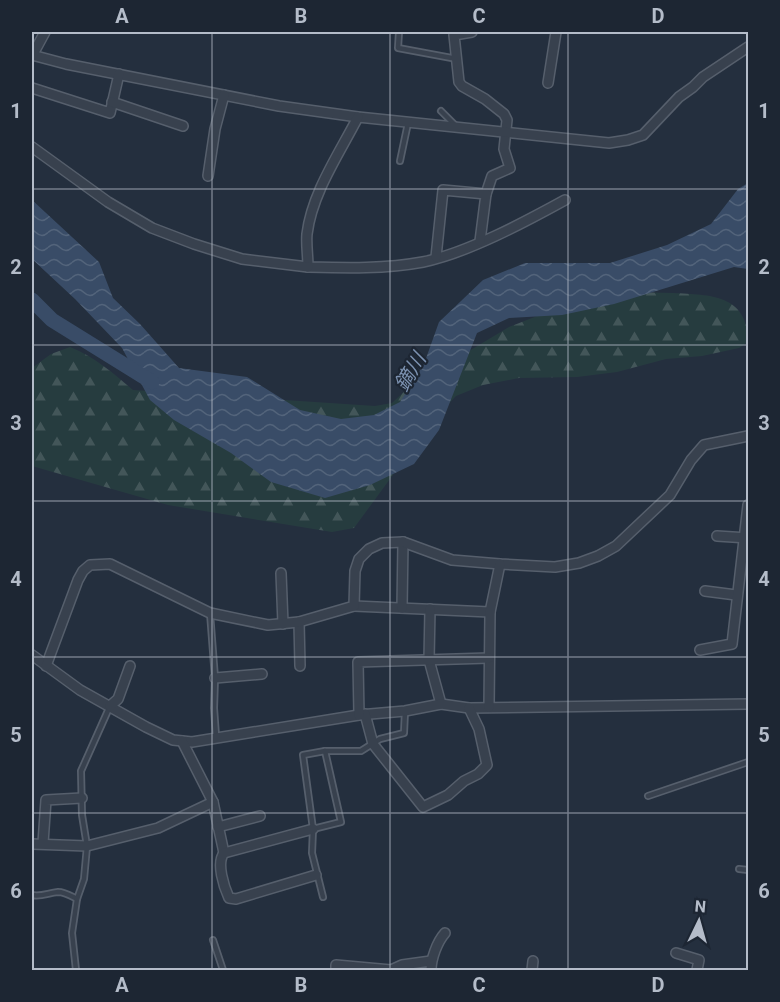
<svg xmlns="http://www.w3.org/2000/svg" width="780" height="1002" font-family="Roboto,'Noto Sans JP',sans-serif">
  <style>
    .forest { fill: url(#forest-firs) }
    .water { fill: url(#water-waves) }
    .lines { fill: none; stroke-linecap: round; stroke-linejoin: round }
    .river { stroke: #394c67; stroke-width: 15 }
    .service-casing { stroke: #565f6c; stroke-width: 8 }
    .minor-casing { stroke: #565f6c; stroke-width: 12 }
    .service { stroke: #38414e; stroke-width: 4.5 }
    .minor { stroke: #38414e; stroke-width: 9 }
    .grid { fill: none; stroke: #b4bcc9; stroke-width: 1.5; stroke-opacity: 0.55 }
    .labels { text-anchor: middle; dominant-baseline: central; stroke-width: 4.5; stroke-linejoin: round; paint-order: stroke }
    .water-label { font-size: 20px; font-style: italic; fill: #7c92b1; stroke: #1d2633 }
    .neatline { fill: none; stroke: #b4bcc9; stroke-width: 2 }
    .grid-label { font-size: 20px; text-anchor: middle; font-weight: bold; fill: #b4bcc9 }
  </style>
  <defs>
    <pattern id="forest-firs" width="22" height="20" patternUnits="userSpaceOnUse" patternTransform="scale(1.5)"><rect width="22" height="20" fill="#263c3f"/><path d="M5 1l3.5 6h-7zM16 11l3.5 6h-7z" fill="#435659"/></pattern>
    <pattern id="water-waves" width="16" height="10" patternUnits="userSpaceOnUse" patternTransform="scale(1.5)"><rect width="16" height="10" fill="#394c67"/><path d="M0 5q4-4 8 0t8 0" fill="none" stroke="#53647b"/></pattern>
  </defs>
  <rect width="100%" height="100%" fill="#242f3e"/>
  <!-- forest -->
  <path class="forest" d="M630 291C644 292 658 293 673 293 710 295 748 294 748 342L739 348 702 356 666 359 617 372 577 377 519 378 483 385 456 396 434 419 354 528 332 532 168 505 32 466V368L51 354 70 347C95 357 113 373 133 390L375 406 392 403 409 387 509 327 586 297Z"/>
  <!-- water -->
  <path class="water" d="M748 183V269L734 267 614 304 562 315 509 318 477 333 439 430 414 464 370 485 325 498 271 482 231 453 174 420 150 400 122 348 75 299 32 259V200L99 262 113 298 140 324 179 368 247 377 300 410 341 419 374 415 400 402 424 364 439 322 483 280 525 263H610L667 245 711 224 738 189Z"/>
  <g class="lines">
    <!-- river -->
    <path class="river" d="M32 300 52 320 152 382"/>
    <!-- service casing -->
    <g class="service-casing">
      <g id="service">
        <path d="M399 32 398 48 457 59"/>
        <path d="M441 111 456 126"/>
        <path d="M400 161 408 123"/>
        <path d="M210 613 215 678 214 708 216 736"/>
        <path d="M648 796 748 762"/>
        <path d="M313 829 341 822 325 751"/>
        <path d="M739 869 748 870"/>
        <path d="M32 895C41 897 48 893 58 892 65 892 71 896 77 899"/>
        <path d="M323 897 312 853 313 829 303 755 325 751H361L380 739 404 733 405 711"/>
        <path d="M213 940 223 970"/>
        <path d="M76 970 72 933 77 899 84 879 87 846 82 815 81 771 110 706"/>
      </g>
    </g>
    <!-- minor casing -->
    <g class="minor-casing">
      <g id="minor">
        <path d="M472 32 454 35 459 82 462 86 485 99 504 114 507 120 504 149 510 168 492 176 486 194"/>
        <path d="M32 55 66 64 279 106 358 117 609 143 628 140 643 135 679 97 693 87 703 77 748 47"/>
        <path d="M32 56 45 32"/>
        <path d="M548 83 556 32"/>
        <path d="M32 88 110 113 119 74"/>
        <path d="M112 102 183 126"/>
        <path d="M358 117C339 154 312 193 307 234 306 244 308 256 308 267 347 268 385 269 423 262 467 253 525 222 565 200"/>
        <path d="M32 147 108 202 152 228 194 244 242 259 308 267"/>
        <path d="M208 176 215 129 224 95"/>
        <path d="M436 257 443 190 486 194 480 241"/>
        <path d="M717 536 748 538"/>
        <path d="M281 573 283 624"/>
        <path d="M705 591 736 595"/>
        <path d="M354 606 490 612"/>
        <path d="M402 608 403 542"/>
        <path d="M430 609 429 660 441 704"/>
        <path d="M299 622 300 666"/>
        <path d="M700 650 732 644 748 505"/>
        <path d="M32 655 80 690 146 727 173 740 192 742 359 715 405 711 441 704 469 708 748 704"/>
        <path d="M46 666 78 580 83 571 90 565 110 564 210 613 268 625 299 622 354 606 355 571 359 559 369 549 382 543 403 542 452 560 500 564 555 567 579 563 598 556 616 546 670 495 691 460 704 445 748 436"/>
        <path d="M215 678 262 674"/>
        <path d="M110 706 118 699 130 666"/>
        <path d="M489 707 490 612 500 564"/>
        <path d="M365 714 373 744 423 807 448 795 464 781 478 774 487 765 479 729 469 708"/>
        <path d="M359 715 358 662 489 658"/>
        <path d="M182 741 213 802 224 853"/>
        <path d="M218 827 260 816"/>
        <path d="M313 829 224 853C216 863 224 887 229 898L236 899 316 875"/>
        <path d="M43 843 46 800 82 798"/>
        <path d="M32 844 87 846 158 828 213 802"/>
        <path d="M676 953 699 960 697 970"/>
        <path d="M336 970V965L391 970 402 965 431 961"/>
        <path d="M431 970C431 959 437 942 445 933"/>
        <path d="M532 970 533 961"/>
      </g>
    </g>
    <!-- service -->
    <use href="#service" class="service"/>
    <!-- minor -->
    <use href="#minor" class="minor"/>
  </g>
  <!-- grid -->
  <path class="grid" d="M212 32V970M390 32V970M568 32V970M32 189H748M32 345H748M32 501H748M32 657H748M32 813H748"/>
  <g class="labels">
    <!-- water labels -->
    <g class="water-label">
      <text transform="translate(410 372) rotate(-59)">鏑川</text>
    </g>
  </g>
  <!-- border -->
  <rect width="780" height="1002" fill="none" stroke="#1d2633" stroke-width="66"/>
  <!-- north arrow -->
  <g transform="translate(699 921) rotate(5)" stroke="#1d2633" stroke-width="4.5" paint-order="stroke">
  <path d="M0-4.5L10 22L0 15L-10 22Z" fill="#b4bcc9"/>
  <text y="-9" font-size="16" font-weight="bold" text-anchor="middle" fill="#b4bcc9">N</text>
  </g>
  <rect x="33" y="33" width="714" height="936" class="neatline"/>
  <g class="grid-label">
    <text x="122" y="23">A</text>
    <text x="301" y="23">B</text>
    <text x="479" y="23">C</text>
    <text x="658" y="23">D</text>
    <text x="16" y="118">1</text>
    <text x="764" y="118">1</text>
    <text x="16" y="274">2</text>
    <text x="764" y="274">2</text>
    <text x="16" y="430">3</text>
    <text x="764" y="430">3</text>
    <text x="16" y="586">4</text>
    <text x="764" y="586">4</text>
    <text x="16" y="742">5</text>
    <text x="764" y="742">5</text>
    <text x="16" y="898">6</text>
    <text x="764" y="898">6</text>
    <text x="122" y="992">A</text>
    <text x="301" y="992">B</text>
    <text x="479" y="992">C</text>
    <text x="658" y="992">D</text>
  </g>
</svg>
